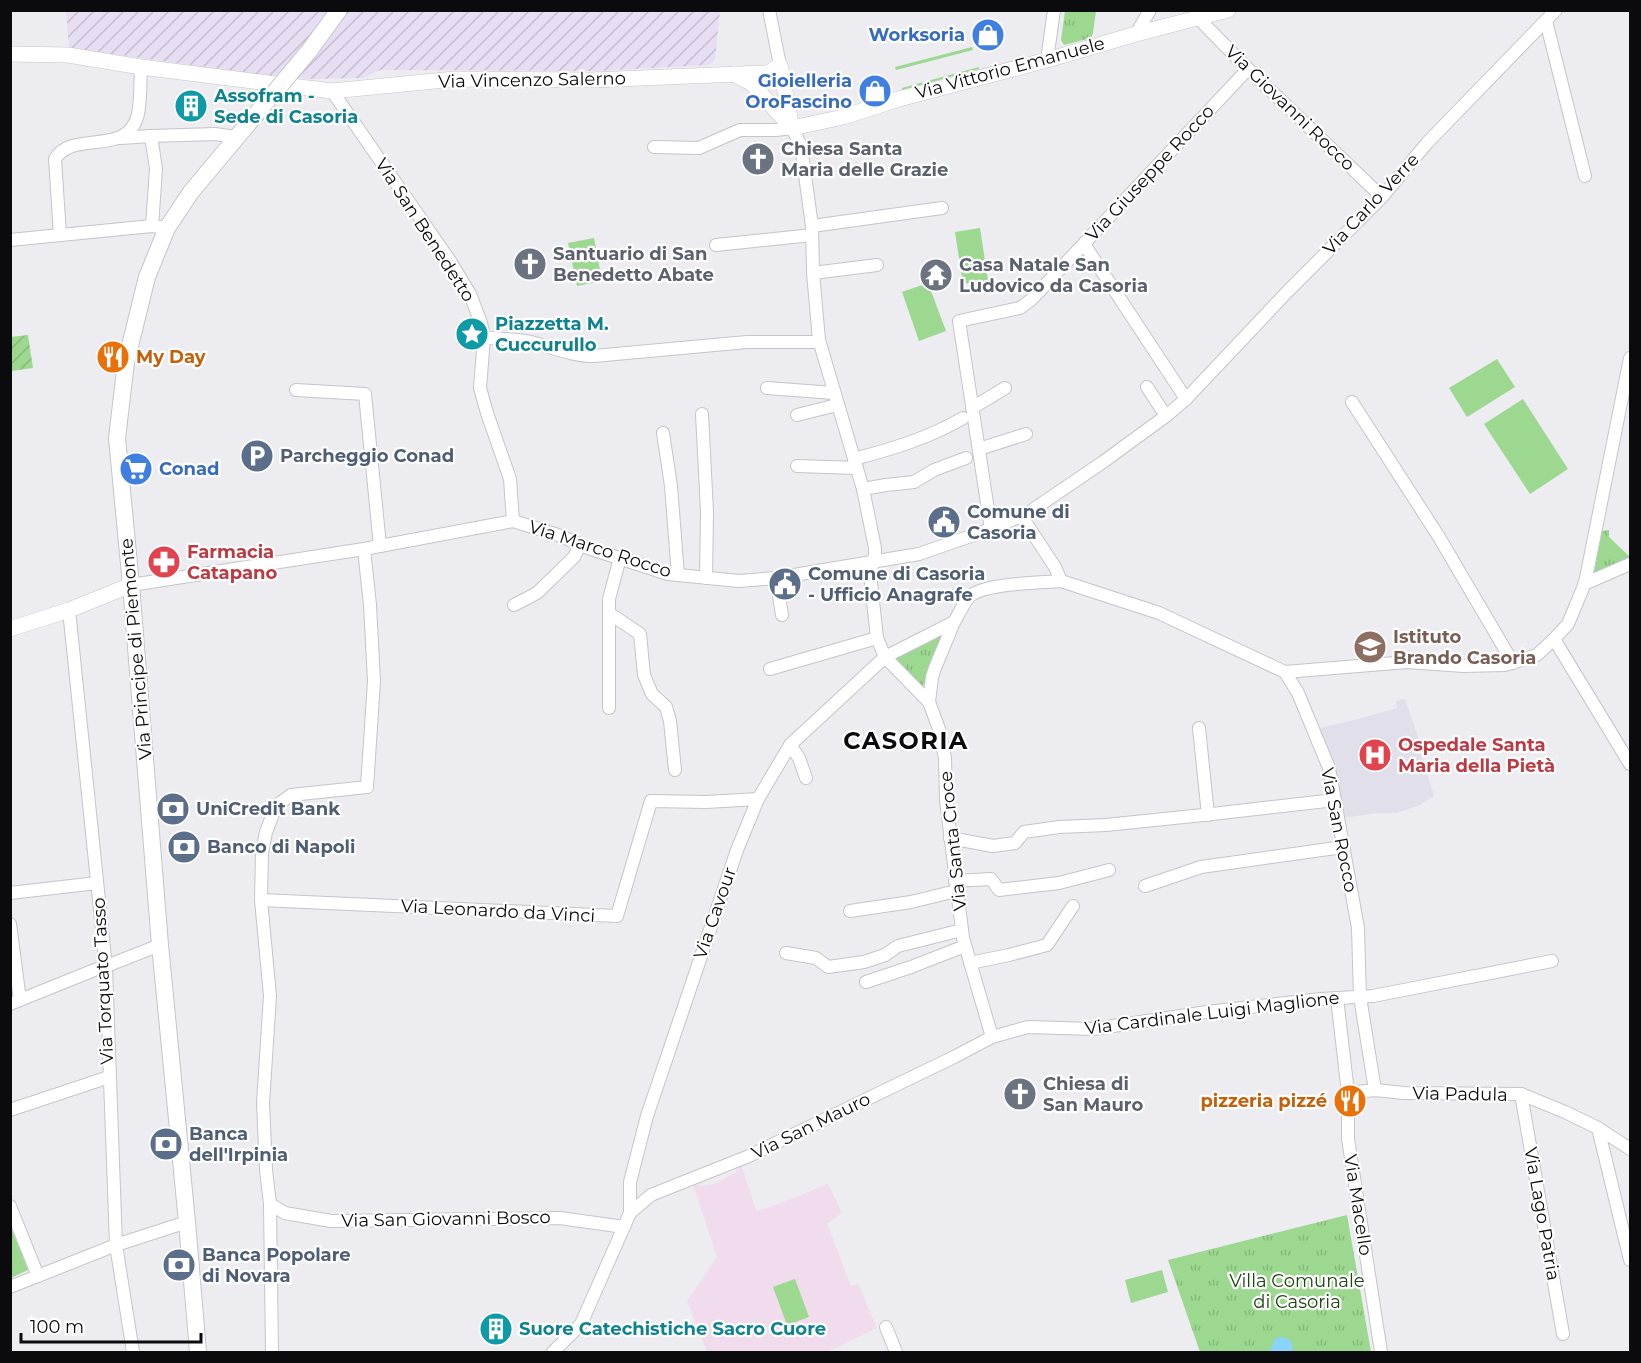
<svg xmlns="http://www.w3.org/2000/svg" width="1641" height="1363" font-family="Montserrat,sans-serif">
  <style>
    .built { fill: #e0dfea }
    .industrial { fill: url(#industrial-furrows) }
    .education { fill: #f0dcec }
    .grass { fill: #9cd88f }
    .park { fill: url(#park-tufts) }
    .garden { fill: url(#garden-furrows) }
    .water { fill: #8ad4ff }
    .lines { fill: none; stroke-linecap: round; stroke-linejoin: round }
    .minor-casing { stroke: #c5c5c9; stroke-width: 14 }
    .tertiary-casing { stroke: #c5c5c9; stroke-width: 16 }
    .secondary-casing { stroke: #c5c5c9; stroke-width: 18 }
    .minor { stroke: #fff; stroke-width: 12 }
    .tertiary { stroke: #fff; stroke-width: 15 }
    .secondary { stroke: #fff; stroke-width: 16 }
    .secondary-bridge-casing { stroke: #c5c5c9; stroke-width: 18; stroke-linecap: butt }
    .secondary-bridge { stroke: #fff; stroke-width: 16 }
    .labels { text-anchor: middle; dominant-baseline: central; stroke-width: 4.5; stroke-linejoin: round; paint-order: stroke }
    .shop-label { font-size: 18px; font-weight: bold; fill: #366cbe; stroke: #fff; text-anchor: end }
    .street-label { font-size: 18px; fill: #0b0b0d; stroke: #fff }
    .culture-label { font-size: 18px; font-weight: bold; fill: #0d838f; stroke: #fff; text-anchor: start }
    .worship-label { font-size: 18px; font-weight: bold; fill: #5b616d; stroke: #fff; text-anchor: start }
    .food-label { font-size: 18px; font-weight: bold; fill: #c56008; stroke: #fff; text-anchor: start }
    .service-label { font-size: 18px; font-weight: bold; fill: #4e5e75; stroke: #fff; text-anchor: start }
    .health-label { font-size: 18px; font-weight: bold; fill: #be3a42; stroke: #fff; text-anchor: start }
    .education-label { font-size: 18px; font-weight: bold; fill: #785e54; stroke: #fff; text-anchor: start }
    .park-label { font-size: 18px; fill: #1c4412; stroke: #fff }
    .district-label { font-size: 24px; font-weight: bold; letter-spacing: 1.5px; fill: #0b0b0d; stroke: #fff }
  </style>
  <defs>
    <pattern id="industrial-furrows" width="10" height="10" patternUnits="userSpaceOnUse" patternTransform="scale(1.5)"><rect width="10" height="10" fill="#e8def3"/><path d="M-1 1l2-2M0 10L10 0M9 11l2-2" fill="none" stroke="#c6bdcf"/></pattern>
    <pattern id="park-tufts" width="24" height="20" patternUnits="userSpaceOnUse" patternTransform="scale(1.5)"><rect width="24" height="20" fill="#9cd88f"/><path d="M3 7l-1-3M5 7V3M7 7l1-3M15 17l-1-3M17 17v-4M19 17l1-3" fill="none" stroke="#85b87a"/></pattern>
    <pattern id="garden-furrows" width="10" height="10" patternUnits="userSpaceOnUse" patternTransform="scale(1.5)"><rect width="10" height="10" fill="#9cd88f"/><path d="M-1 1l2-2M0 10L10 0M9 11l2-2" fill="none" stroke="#85b87a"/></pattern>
  </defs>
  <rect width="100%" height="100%" fill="#ececf1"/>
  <!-- built -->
  <path class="built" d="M1405 699 1418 737 1419 748 1434 796 1420 805 1397 813H1377L1343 818 1334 770 1320 728 1358 719 1397 708 1396 701Z"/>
  <!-- industrial -->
  <path class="industrial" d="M66 11H720L715 60 709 65 596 71 380 70 363 78 313 79 270 76 69 48Z"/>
  <!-- education -->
  <path class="education" d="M741 1164 756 1211 779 1204 828 1184 842 1213 827 1224 851 1286 858 1284 877 1328 827 1352H707L687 1301 717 1257 693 1184 703 1186 712 1185 735 1173Z"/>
  <!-- grass -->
  <g class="grass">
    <path d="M972 47 973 50 896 70 895 67Z"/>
    <path d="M979 67V69L902 90V88L909 86Z"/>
    <path d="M980 228 988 280 963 284 955 232Z"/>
    <path d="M594 238 602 281 577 286 568 243Z"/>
    <path d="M928 283 946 331 919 341 902 292Z"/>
    <path d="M1497 359 1515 387 1467 417 1449 388Z"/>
    <path d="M1523 399 1568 469 1530 494 1484 424Z"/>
    <path d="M1162 1270 1168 1292 1131 1303 1125 1280Z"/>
    <path d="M795 1279 809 1317 787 1325 773 1287Z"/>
  </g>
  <!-- park -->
  <g class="park">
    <path d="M1065 11H1096L1093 33 1091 38 1064 45 1061 40Z"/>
    <path d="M1609 530V537L1630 557V561L1593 574 1592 572 1600 531Z"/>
    <path d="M950 626 927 681 921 687 892 659Z"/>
    <path d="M1347 1215 1371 1352H1200L1168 1260Z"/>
    <path d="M10 1225 28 1270 11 1278H10Z"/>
  </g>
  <!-- garden -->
  <path class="garden" d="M28 335 33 368 11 371V337Z"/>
  <!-- water -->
  <path class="water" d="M1281 1337C1290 1337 1293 1344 1293 1352H1268L1270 1351 1275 1339Z"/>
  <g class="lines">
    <!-- minor casing -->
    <g class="minor-casing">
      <g id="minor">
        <path d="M769 10 780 65"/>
        <path d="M1198 18 1248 69 1382 197"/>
        <path d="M1546 21 1585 176"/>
        <path d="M1136 34 1150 10"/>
        <path d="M1047 60 1054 10"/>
        <path d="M332 91 450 261 470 294 481 323 484 337 480 388 487 413 510 479 513 521"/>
        <path d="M151 136 215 134 236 137"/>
        <path d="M121 138 151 136 156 169 152 226"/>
        <path d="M812 226 942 208"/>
        <path d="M60 235 55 159C73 129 128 158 138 114 141 99 140 82 141 67"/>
        <path d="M10 240 152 226 167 228"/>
        <path d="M1084 244 1186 399"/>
        <path d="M716 245 812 235"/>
        <path d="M813 273 877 265"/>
        <path d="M484 337C499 340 515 338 531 342 552 347 572 356 594 356L747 342H819"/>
        <path d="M1147 387 1166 416"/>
        <path d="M767 388 834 393"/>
        <path d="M296 390 365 394 380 546"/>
        <path d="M1352 402 1439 537 1513 663"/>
        <path d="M972 408 1005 388"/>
        <path d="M702 414 707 512 706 578"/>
        <path d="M797 415 837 405"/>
        <path d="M663 433 671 486 678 575"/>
        <path d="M979 449 1026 434"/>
        <path d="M854 459C892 449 929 438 963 418"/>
        <path d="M797 466 857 468"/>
        <path d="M863 489 886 485 914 482 934 470 966 458"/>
        <path d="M1022 517 1055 567 1061 581 1159 613 1285 672"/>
        <path d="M991 529 959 321 1020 308 1032 299 1248 69"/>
        <path d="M776 578 782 615"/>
        <path d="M1584 584 1630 564"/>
        <path d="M131 585 364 549 513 521 558 535 588 548 668 574 739 581 776 578 919 554 991 529 1028 513 1103 462 1166 416 1186 399 1288 291 1382 197 1427 143 1556 10"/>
        <path d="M514 605 537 593 574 557 580 545"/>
        <path d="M69 610 106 968 116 1245 133 1352"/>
        <path d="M609 613 640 634 644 675 652 694 666 707 670 721 675 770"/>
        <path d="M954 622C959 614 963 604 969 597 983 583 1040 583 1061 581"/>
        <path d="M1554 639 1630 764"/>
        <path d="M770 669 877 638"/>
        <path d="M1285 672 1407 662 1463 666 1505 665 1537 655 1554 639 1568 624 1585 583 1630 358"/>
        <path d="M1285 672 1298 693 1329 768 1358 928 1360 997 1375 1090"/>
        <path d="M929 702 939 729 945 758 946 800 963 938 992 1037"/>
        <path d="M609 708V599L620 558"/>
        <path d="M1199 728 1208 815"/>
        <path d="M790 745 799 758 806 778"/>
        <path d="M950 838 993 846 1015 843 1024 832 1059 827 1106 825 1203 815 1335 800"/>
        <path d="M955 881 991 879 999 890 1059 883 1109 870"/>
        <path d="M1145 886 1201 867 1343 847"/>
        <path d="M10 893 97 883"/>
        <path d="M261 900 617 916 651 801 706 802 758 799"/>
        <path d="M850 911 911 902 956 891"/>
        <path d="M10 924 20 1000"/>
        <path d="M786 953 816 958 828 967 864 962 885 955 898 946 962 930"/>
        <path d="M970 963 1009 955 1047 945 1073 906"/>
        <path d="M866 982 911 967 965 946"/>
        <path d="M1337 998 1348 1093V1139L1381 1352"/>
        <path d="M10 1004 97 969 106 968 109 965 160 945"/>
        <path d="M1348 1093 1375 1090 1404 1093 1521 1094 1565 1112 1598 1128 1630 1149"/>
        <path d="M1521 1094 1563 1334"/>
        <path d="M10 1110 109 1077"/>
        <path d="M1598 1128 1630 1260"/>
        <path d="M270 1204 285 1213 331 1221 560 1218 624 1227"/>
        <path d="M10 1206 38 1276"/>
        <path d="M630 1213 651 1195 749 1156 954 1057 992 1037 1028 1027 1093 1029 1207 1012 1321 999 1373 996 1552 961"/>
        <path d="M10 1287 116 1245 187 1222"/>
        <path d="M886 1327 896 1352"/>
        <path d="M272 1352 270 1204 266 1170 263 1103 270 996 261 900 262 853 266 832 276 806 291 795 367 787 374 681 370 605 364 549"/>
        <path d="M553 1352 581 1324 630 1213V1182L647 1116 737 850 758 799 790 745 885 657 954 622 935 668 932 677 929 702 885 657 877 638 870 574 875 555V548L863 489 819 340 813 273 812 226 801 146 792 128 776 130H740L699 148 654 147"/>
      </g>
    </g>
    <!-- tertiary casing -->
    <g class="tertiary-casing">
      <g id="tertiary">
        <path d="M10 54 68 55 141 67 332 91 455 79 592 80 766 73 770 72 780 65 792 128"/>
        <path d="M733 74 751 83 792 128"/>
        <path d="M792 128 843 117 899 99 1047 60 1136 34 1228 10"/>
        <path d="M10 629 69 610 131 585"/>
      </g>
    </g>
    <!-- secondary casing -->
    <g class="secondary-casing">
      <g id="secondary">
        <path d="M309 51 339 10"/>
        <path d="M198 1352 187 1222 160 945 131 585 117 438 126 362 147 277 167 228 191 192 247 125"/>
      </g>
    </g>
    <!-- minor -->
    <use href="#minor" class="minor"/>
    <!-- tertiary -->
    <use href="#tertiary" class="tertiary"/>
    <!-- secondary -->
    <use href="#secondary" class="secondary"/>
    <!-- secondary-bridge casing -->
    <g class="secondary-bridge-casing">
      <path id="secondary-bridge" d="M247 125 309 51"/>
    </g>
    <!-- secondary-bridge -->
    <use href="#secondary-bridge" class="secondary-bridge"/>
  </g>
  <!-- icons -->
  <defs>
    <g id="shop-disc" transform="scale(1.725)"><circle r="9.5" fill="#3f7fe0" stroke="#fff"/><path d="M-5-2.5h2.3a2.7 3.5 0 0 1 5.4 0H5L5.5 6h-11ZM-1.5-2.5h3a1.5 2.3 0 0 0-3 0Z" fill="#fff"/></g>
    <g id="building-disc" transform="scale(1.725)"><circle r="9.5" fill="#0f9aa8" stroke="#fff"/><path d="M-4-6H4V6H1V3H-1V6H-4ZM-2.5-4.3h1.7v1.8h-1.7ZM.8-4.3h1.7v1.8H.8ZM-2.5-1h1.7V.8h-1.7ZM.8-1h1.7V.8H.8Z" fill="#fff"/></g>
    <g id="church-disc" transform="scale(1.725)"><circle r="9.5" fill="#6b7280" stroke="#fff"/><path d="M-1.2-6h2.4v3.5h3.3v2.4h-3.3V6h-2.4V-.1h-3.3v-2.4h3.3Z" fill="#fff"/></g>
    <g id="temple-disc" transform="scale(1.725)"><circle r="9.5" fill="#6b7280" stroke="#fff"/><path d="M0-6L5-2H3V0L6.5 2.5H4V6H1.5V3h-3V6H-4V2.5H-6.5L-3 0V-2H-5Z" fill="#fff"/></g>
    <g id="sight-disc" transform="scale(1.725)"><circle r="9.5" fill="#0f9aa8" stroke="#fff"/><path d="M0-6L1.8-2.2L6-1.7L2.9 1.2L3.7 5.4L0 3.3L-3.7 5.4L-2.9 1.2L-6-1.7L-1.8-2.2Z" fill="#fff"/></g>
    <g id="restaurant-disc" transform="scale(1.725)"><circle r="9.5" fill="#e8710a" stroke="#fff"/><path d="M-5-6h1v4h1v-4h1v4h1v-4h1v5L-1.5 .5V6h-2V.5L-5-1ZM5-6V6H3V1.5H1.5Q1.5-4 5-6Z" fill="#fff"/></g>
    <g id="parking-disc" transform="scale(1.725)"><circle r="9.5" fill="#5c6f8a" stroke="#fff"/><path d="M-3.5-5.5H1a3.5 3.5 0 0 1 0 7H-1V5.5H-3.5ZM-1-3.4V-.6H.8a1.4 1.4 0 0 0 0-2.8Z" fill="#fff"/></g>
    <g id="supermarket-disc" transform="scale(1.725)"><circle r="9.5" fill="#3f7fe0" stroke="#fff"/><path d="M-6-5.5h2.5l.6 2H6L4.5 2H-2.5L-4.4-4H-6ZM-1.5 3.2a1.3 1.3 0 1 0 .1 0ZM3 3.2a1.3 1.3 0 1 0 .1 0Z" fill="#fff"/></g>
    <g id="civic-disc" transform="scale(1.725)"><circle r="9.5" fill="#5c6f8a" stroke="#fff"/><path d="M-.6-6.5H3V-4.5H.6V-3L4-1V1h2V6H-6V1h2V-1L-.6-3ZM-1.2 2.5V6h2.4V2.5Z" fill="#fff"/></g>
    <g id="pharmacy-disc" transform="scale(1.725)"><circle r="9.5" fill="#e0444e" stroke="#fff"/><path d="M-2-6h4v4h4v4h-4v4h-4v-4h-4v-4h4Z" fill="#fff"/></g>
    <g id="school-disc" transform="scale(1.725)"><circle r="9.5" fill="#8d6e63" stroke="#fff"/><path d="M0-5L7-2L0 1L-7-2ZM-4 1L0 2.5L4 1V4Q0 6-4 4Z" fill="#fff"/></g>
    <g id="hospital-disc" transform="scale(1.725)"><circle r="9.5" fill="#e0444e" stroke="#fff"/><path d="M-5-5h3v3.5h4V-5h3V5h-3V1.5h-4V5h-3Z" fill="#fff"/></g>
    <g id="bank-disc" transform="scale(1.725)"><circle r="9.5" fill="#5c6f8a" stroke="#fff"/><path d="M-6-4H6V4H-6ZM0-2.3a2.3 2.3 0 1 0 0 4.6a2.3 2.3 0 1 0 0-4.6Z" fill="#fff"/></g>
  </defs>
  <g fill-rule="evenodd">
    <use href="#shop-disc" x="988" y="35"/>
    <use href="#shop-disc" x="875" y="91"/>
    <use href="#building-disc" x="191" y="106"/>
    <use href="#church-disc" x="758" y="159"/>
    <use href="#church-disc" x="530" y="264"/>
    <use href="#temple-disc" x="936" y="275"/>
    <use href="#sight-disc" x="472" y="334"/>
    <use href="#restaurant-disc" x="113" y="357"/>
    <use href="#parking-disc" x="257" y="456"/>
    <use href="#supermarket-disc" x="136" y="469"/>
    <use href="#civic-disc" x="944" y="522"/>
    <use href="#pharmacy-disc" x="164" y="562"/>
    <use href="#civic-disc" x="785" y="584"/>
    <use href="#school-disc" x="1370" y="647"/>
    <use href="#hospital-disc" x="1375" y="755"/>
    <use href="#bank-disc" x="173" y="809"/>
    <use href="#bank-disc" x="184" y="847"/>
    <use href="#church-disc" x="1020" y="1094"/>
    <use href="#restaurant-disc" x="1350" y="1101"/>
    <use href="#bank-disc" x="166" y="1144"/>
    <use href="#bank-disc" x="179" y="1265"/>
    <use href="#building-disc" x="496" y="1329"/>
  </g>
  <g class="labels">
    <!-- shop labels -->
    <g class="shop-label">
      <text x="965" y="35">Worksoria</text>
      <text x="852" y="81">Gioielleria<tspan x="852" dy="21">OroFascino</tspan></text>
      <text x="159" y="469" text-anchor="start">Conad</text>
    </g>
    <!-- street labels -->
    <g class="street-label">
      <text transform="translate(1010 68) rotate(-15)">Via Vittorio Emanuele</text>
      <text transform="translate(532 80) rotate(-1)">Via Vincenzo Salerno</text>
      <text transform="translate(1290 108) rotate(44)">Via Giovanni Rocco</text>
      <text transform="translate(1150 173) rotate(-47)">Via Giuseppe Rocco</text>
      <text transform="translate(1371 204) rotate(-47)">Via Carlo Verre</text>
      <text transform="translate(425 230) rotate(57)">Via San Benedetto</text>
      <text transform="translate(600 549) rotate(18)">Via Marco Rocco</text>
      <text transform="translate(136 649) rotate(-95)">Via Principe di Piemonte</text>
      <text transform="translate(1339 830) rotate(79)">Via San Rocco</text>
      <text transform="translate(953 841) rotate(-96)">Via Santa Croce</text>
      <text transform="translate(498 911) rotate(3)">Via Leonardo da Vinci</text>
      <text transform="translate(715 913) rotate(-71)">Via Cavour</text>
      <text transform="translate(103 981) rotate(-93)">Via Torquato Tasso</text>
      <text transform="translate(1212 1013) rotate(-7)">Via Cardinale Luigi Maglione</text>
      <text transform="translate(1460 1094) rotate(1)">Via Padula</text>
      <text transform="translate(811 1126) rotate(-26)">Via San Mauro</text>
      <text transform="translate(1358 1205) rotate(81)">Via Macello</text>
      <text transform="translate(1542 1214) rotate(80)">Via Lago Patria</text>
      <text transform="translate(446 1219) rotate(-1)">Via San Giovanni Bosco</text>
    </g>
    <!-- culture labels -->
    <g class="culture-label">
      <text x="214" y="96">Assofram -<tspan x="214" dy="21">Sede di Casoria</tspan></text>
      <text x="495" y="324">Piazzetta M.<tspan x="495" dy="21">Cuccurullo</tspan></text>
      <text x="519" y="1329">Suore Catechistiche Sacro Cuore</text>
    </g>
    <!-- worship labels -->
    <g class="worship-label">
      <text x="781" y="149">Chiesa Santa<tspan x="781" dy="21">Maria delle Grazie</tspan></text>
      <text x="553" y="254">Santuario di San<tspan x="553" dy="21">Benedetto Abate</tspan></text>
      <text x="959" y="265">Casa Natale San<tspan x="959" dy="21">Ludovico da Casoria</tspan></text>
      <text x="1043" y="1084">Chiesa di<tspan x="1043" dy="21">San Mauro</tspan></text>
    </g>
    <!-- food labels -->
    <g class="food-label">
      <text x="136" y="357">My Day</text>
      <text x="1327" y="1101" text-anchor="end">pizzeria pizzé</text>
    </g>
    <!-- service labels -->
    <g class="service-label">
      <text x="280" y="456">Parcheggio Conad</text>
      <text x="967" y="512">Comune di<tspan x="967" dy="21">Casoria</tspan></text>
      <text x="808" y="574">Comune di Casoria<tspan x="808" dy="21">- Ufficio Anagrafe</tspan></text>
      <text x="196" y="809">UniCredit Bank</text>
      <text x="207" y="847">Banco di Napoli</text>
      <text x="189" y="1134">Banca<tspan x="189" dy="21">dell'Irpinia</tspan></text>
      <text x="202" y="1255">Banca Popolare<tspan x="202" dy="21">di Novara</tspan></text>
    </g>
    <!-- health labels -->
    <g class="health-label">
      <text x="187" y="552">Farmacia<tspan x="187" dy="21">Catapano</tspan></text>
      <text x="1398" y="745">Ospedale Santa<tspan x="1398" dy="21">Maria della Pietà</tspan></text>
    </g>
    <!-- education labels -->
    <g class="education-label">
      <text x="1393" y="637">Istituto<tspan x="1393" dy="21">Brando Casoria</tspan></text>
    </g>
    <!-- park labels -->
    <g class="park-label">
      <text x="1297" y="1281">Villa Comunale<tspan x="1297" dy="21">di Casoria</tspan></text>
    </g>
    <!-- district labels -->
    <g class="district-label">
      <text x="906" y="740">CASORIA</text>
    </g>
  </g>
  <!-- border -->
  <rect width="1641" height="1363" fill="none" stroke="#0b0b0d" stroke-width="24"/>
  <!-- scale -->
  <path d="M21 1333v9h180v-9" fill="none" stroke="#0b0b0d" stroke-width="3"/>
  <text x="30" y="1333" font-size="18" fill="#0b0b0d" stroke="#ffffff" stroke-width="4.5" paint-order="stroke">100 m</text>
</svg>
